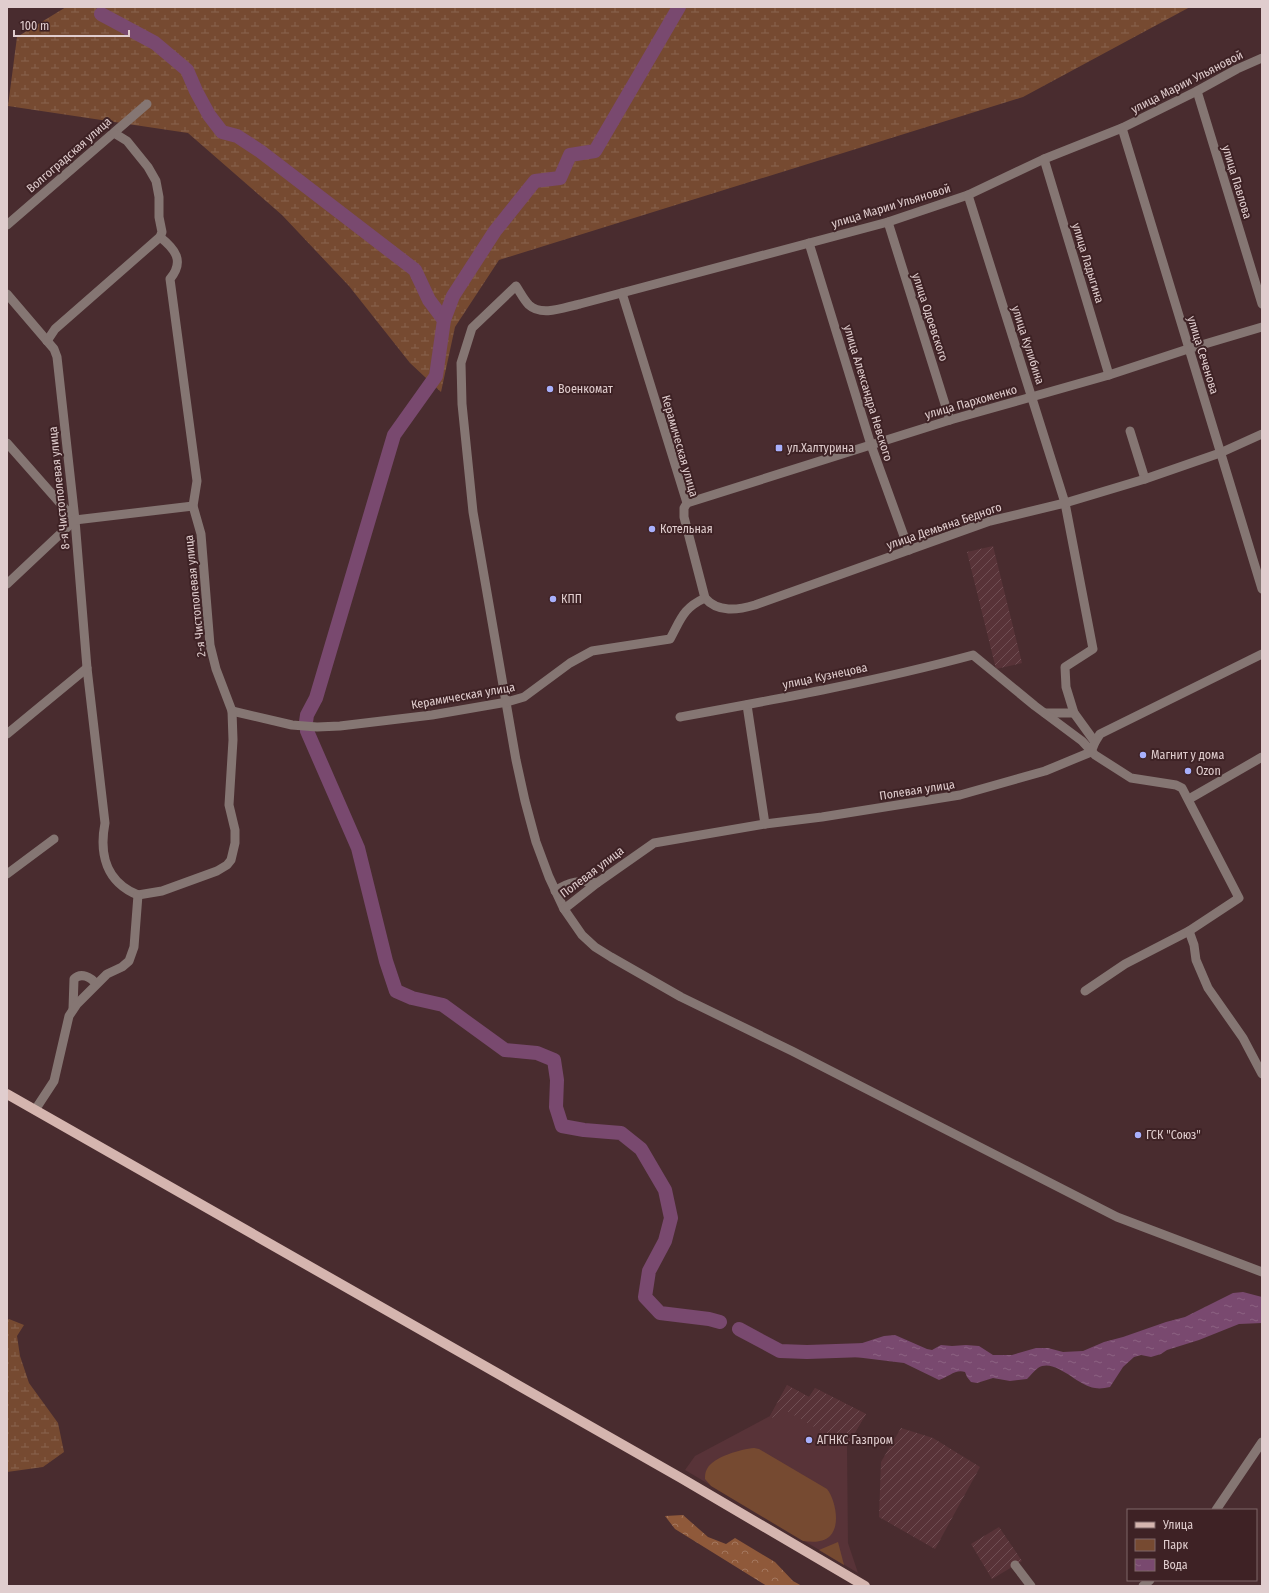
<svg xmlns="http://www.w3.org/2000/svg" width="1269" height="1593" font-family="'Fira Sans Condensed',sans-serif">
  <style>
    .built { fill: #583338 }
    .industrial { fill: url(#industrial-furrows) }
    .green { fill: #764a31 }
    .forest { fill: url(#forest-crowns) }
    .wetland { fill: url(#wetland-marsh) }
    .water { fill: url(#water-ripples) }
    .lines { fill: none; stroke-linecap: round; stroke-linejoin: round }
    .river { stroke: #79496f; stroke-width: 14 }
    .minor { stroke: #857673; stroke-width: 9 }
    .major { stroke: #d5b5af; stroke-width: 10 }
    .poi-dot { fill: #a8b0fc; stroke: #3e2225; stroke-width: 1.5 }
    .labels { text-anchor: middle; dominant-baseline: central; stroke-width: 4; stroke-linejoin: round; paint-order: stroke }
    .street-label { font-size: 12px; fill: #e0cdce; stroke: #3e2225 }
    .poi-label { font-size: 12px; fill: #e0cdce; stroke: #3e2225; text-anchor: start }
  </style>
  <defs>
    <pattern id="industrial-furrows" width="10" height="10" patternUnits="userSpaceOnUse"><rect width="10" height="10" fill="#583338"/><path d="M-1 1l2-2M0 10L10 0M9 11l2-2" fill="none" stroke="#704f54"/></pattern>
    <pattern id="forest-crowns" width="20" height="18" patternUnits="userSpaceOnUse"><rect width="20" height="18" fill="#8f593a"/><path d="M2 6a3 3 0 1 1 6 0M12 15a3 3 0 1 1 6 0" fill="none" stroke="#a4775e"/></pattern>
    <pattern id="wetland-marsh" width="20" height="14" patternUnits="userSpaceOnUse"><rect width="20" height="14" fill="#764a31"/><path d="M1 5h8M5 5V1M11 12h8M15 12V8" fill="none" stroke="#89634e"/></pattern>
    <pattern id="water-ripples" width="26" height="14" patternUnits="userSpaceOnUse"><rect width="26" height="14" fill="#79496f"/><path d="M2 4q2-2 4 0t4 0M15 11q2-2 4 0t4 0" fill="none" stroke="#8c6282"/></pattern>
  </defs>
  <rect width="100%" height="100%" fill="#492c2f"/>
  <!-- built -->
  <path class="built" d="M787 1385 809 1397 815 1388 866 1414 847 1446 848 1543 858 1573 685 1470 695 1456 770 1416Z"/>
  <!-- industrial -->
  <g class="industrial">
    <path d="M993 546 1022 663 996 669 967 552Z"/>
    <path d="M787 1385 809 1397 815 1388 866 1414 847 1446 785 1410 778 1421 770 1416Z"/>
    <path d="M901 1428 933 1438 980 1467 935 1549 879 1517 881 1462Z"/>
    <path d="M999 1527 1022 1561 992 1579 971 1544Z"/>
  </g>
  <!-- green -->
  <g class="green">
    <path d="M754 1448 759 1449 827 1489C835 1499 841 1525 830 1536 823 1543 812 1542 803 1541L711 1486 705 1479C705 1476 705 1472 707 1469 713 1457 741 1449 754 1448Z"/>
    <path d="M838 1542 844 1565 819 1550Z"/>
  </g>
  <!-- forest -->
  <path class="forest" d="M683 1515 708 1537 726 1544 735 1538 775 1562 793 1581 802 1586H767L675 1529 665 1516Z"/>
  <!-- wetland -->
  <g class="wetland">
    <path d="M66 7H1190L1023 97 499 260 455 327 441 392 410 363 349 286 282 215 188 133 8 106 17 37Z"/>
    <path d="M9 1319 24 1325 17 1336 20 1356 29 1383 58 1423 64 1452 43 1467 7 1472V1320Z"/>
  </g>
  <!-- water -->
  <path class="water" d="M1243 1292 1262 1297V1323L1239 1324 1199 1340 1167 1350 1161 1354 1151 1357 1141 1355 1134 1357 1123 1367 1110 1387C1105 1388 1100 1389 1095 1388 1077 1386 1055 1357 1038 1368 1034 1371 1030 1376 1027 1379L1010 1381 993 1378 977 1383 971 1382 967 1377 965 1372C955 1369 949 1377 939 1380L904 1363 847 1356 846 1352 853 1346 884 1336 895 1335 927 1349 932 1350 941 1345 952 1346 966 1345 979 1346 993 1355H1012L1036 1348H1048L1063 1352 1083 1351 1104 1342 1123 1337 1166 1322 1185 1317 1233 1293Z"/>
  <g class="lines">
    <!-- river -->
    <g class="river">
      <path d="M101 14 155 43 187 70 196 91 209 115 222 132 237 136 260 151 415 270 429 300 444 320"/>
      <path d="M306 722 307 715 316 698 394 435 436 376 444 320 453 296 495 231 535 181 560 178 570 155 595 151 679 7"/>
      <path d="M307 731 358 848 386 961 396 991 412 998 443 1005 505 1050 537 1053 554 1060 557 1080 556 1107 562 1126 584 1130 621 1133 641 1149 665 1190 671 1218 665 1241 649 1271 645 1297 660 1313 709 1319 720 1322"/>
      <path d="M739 1329 780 1351 807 1352 865 1350"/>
    </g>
    <!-- minor -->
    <g class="minor">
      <path d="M1262 58 1237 69 1197 91 1122 128 1044 159 968 195 888 222 580 304C565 307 542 317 529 305 524 300 520 292 516 286L472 328 461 363 462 404 473 512 516 760 525 801 536 842 549 877 564 909 582 935 595 947 611 957 681 997 792 1051 1117 1217 1262 1272"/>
      <path d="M1197 91 1262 304"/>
      <path d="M1122 128 1262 589"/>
      <path d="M1044 159 1109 375"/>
      <path d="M968 195 1065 503 1093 649 1065 667 1066 687 1074 713 1095 742"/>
      <path d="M888 222 950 420"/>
      <path d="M7 225 147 104"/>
      <path d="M809 243 871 445 909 550"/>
      <path d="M7 294 54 349 57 357 75 520 87 668 105 823C99 854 106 882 138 895"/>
      <path d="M47 341 55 329 160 237 162 232 159 217V197L156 181 148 167 127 141 114 133"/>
      <path d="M1130 431 1145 479"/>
      <path d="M7 443 75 520"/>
      <path d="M687 503 950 420 1109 375 1188 349 1262 327"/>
      <path d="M7 584 75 520 193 506"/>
      <path d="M705 598C718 613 738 610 755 605L990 521 1065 503 1145 479 1220 453 1262 434"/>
      <path d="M747 705 765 824"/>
      <path d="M232 711 292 725 317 727 340 726 432 715 507 702 524 697 570 663 592 651 670 639C681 619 683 608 705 598L684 517V508L687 503 622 293"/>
      <path d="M1045 713H1074"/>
      <path d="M680 717C778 699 877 681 973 655L1035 706 1082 741 1095 755 1131 778 1176 785 1182 788 1239 898 1189 931 1125 964 1085 991"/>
      <path d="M7 734 87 668"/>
      <path d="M1189 799 1262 757"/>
      <path d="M7 874 54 839"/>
      <path d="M555 891C570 881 580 880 597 883"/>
      <path d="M138 895 162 891 217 871 227 865 231 860 235 843V830L229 805 233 740 232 711 216 669 210 645 201 534 193 506 197 481 170 279C185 261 175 249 160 237"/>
      <path d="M564 909 597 883 654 843 765 824 822 817 960 795 1045 771 1091 752 1095 742 1100 734 1262 654"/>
      <path d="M1189 931 1194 945 1196 960 1208 988 1243 1038 1262 1074"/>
      <path d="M73 1009 74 979C81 972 91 977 96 984"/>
      <path d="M35 1110 54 1081 69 1016 77 1004 107 974 122 967 129 961 134 947 138 895"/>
      <path d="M1216 1510 1262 1442"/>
      <path d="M1015 1565 1031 1586"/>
      <path d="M1143 1586 1150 1580"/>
    </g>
    <!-- major -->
    <path class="major" d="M7 1094 681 1478 865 1586"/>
  </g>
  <!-- markers -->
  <g class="poi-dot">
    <circle cx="550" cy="389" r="4"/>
    <rect x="775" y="444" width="8" height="8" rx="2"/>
    <circle cx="652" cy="529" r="4"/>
    <circle cx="553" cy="599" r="4"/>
    <circle cx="1143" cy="755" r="4"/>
    <circle cx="1188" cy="771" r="4"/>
    <circle cx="1138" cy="1135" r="4"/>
    <circle cx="809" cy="1440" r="4"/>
  </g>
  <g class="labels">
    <!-- street labels -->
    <g class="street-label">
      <text transform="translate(1187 82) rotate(-27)">улица Марии Ульяновой</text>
      <text transform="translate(69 155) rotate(-41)">Волгоградская улица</text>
      <text transform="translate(1237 182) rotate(73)">улица Павлова</text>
      <text transform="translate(891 206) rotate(-17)">улица Марии Ульяновой</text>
      <text transform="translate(1088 263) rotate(73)">улица Ладыгина</text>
      <text transform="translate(930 317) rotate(72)">улица Одоевского</text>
      <text transform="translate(1028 345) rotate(72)">улица Кулибина</text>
      <text transform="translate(1203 355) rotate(73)">улица Сеченова</text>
      <text transform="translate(868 393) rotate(73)">улица Александра Невского</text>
      <text transform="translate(971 402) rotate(-16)">улица Пархоменко</text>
      <text transform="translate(680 446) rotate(74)">Керамическая улица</text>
      <text transform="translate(59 488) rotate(-96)">8-я Чистополевая улица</text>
      <text transform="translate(944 526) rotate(-19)">улица Демьяна Бедного</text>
      <text transform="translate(195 596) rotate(-96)">2-я Чистополевая улица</text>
      <text transform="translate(825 676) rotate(-12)">улица Кузнецова</text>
      <text transform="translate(463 696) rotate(-10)">Керамическая улица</text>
      <text transform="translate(917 790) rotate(-9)">Полевая улица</text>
      <text transform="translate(592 872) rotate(-37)">Полевая улица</text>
    </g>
    <!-- poi labels -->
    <g class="poi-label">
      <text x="558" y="389">Военкомат</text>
      <text x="787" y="448">ул.Халтурина</text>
      <text x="660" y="529">Котельная</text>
      <text x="561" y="599">КПП</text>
      <text x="1151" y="755">Магнит у дома</text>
      <text x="1196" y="771">Ozon</text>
      <text x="1146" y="1135">ГСК "Союз"</text>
      <text x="817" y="1440">АГНКС Газпром</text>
    </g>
  </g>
  <!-- border -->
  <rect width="1269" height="1593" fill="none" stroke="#e0cdce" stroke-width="16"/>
  <!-- legend -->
  <rect x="1127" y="1509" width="130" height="72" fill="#3e2225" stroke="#7f6669"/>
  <rect x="1135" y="1522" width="20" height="6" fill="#d5b5af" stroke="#7f6669"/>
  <text x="1163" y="1529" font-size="12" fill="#e0cdce">Улица</text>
  <rect x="1135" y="1539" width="20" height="12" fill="#764a31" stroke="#7f6669"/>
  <text x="1163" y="1549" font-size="12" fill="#e0cdce">Парк</text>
  <rect x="1135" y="1559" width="20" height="12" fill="url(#water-ripples)" stroke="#7f6669"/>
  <text x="1163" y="1569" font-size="12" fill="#e0cdce">Вода</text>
  <!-- scale -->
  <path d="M14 30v6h115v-6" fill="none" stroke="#e0cdce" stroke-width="2"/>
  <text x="20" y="30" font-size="12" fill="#e0cdce" stroke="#3e2225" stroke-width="3" paint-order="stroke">100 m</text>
</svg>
